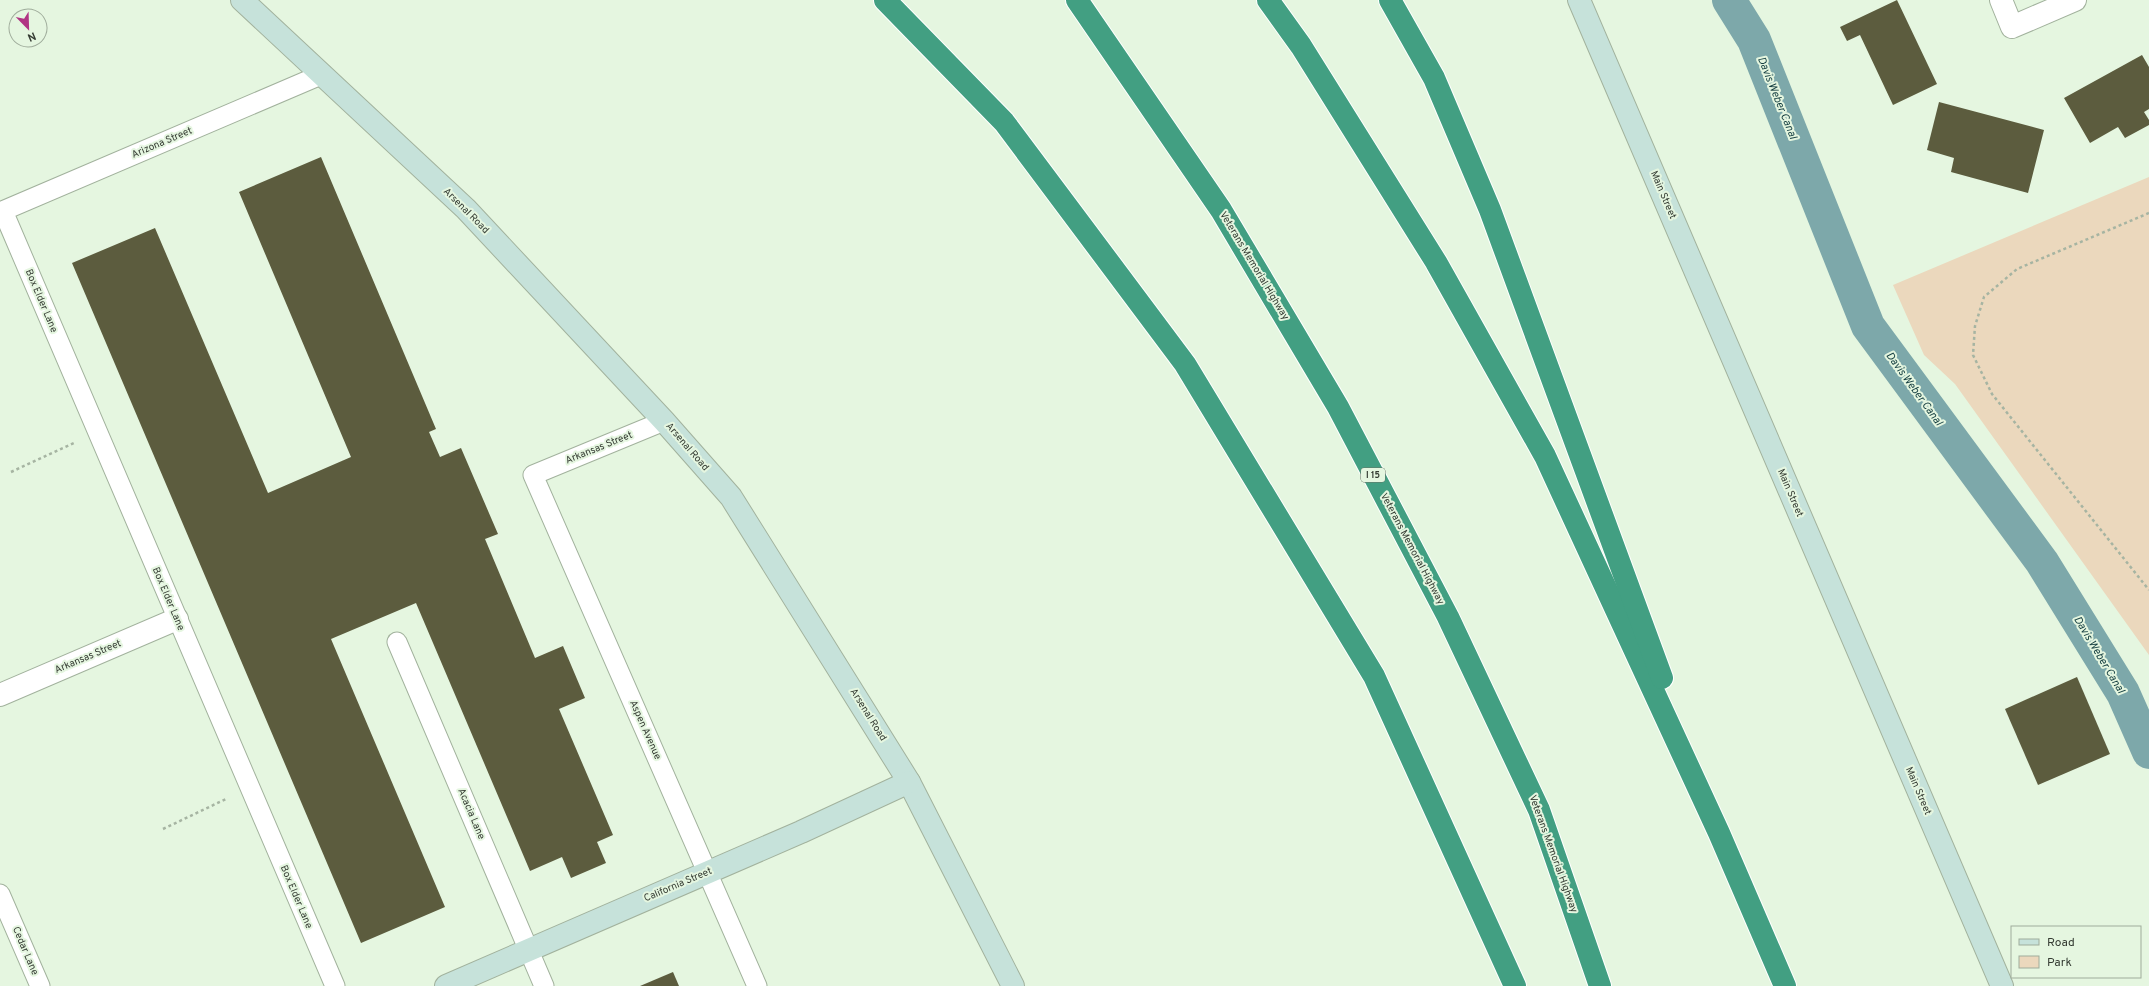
<svg xmlns="http://www.w3.org/2000/svg" width="2149" height="986" font-family="Overpass,sans-serif">
  <style>
    .green { fill: #ebd8bd }
    .lines { fill: none; stroke-linecap: round; stroke-linejoin: round }
    .canal { stroke: #7da8aa; stroke-width: 34 }
    .building { fill: #5c5c3e }
    .lane-casing { stroke: #a2b29d; stroke-width: 21 }
    .street-casing { stroke: #a2b29d; stroke-width: 24 }
    .secondary-casing { stroke: #a2b29d; stroke-width: 24 }
    .highway-casing { stroke: #fff; stroke-width: 24 }
    .path { stroke: #a6b4a2; stroke-width: 2.5; stroke-dasharray: 3 3; stroke-linecap: butt }
    .lane { stroke: #fff; stroke-width: 19 }
    .street { stroke: #fff; stroke-width: 22 }
    .secondary { stroke: #c6e2da; stroke-width: 22 }
    .highway { stroke: #429f82; stroke-width: 22 }
    .labels { text-anchor: middle; dominant-baseline: central; stroke-width: 4; stroke-linejoin: round; paint-order: stroke }
    .shield { fill: #e5f6e0; stroke: #6a7467; stroke-width: 1 }
    .shield-label { font-size: 9px; font-weight: bold; fill: #353c33 }
    .street-label { font-size: 10px; fill: #353c33; stroke: #e5f6e0 }
    .water-label { font-size: 11px; font-style: italic; fill: #133d3f; stroke: #e5f6e0 }
  </style>
  <rect width="100%" height="100%" fill="#e5f6e0"/>
  <!-- green -->
  <path class="green" d="M2149 177V655L1955 384 1924 355 1893 285Z"/>
  <g class="lines">
    <!-- canal -->
    <path class="canal" d="M1729 0 1754 40 1868 326 2042 562 2123 693 2149 752"/>
  </g>
  <!-- building -->
  <g class="building">
    <path d="M1897 0 1937 84 1893 105 1860 35 1847 41 1840 27Z"/>
    <path d="M2142 55 2149 67V109L2144 112 2149 120V125L2125 138 2118 127 2090 143 2064 98Z"/>
    <path d="M1939 102 2044 130 2028 193 1951 172 1954 158 1927 150Z"/>
    <path d="M321 157 436 429 429 432 440 457 461 448 498 534 485 539 535 658 563 646 585 698 559 709 613 835 597 842 606 863 571 878 562 857 530 871 416 603 331 639 445 907 361 943 72 263 155 228 268 493 351 457 239 192Z"/>
    <path d="M2077 677 2110 754 2038 785 2005 709Z"/>
    <path d="M673 972 679 986H640Z"/>
  </g>
  <g class="lines">
    <!-- lane casing -->
    <g class="lane-casing">
      <g id="lane">
        <path d="M3 211 335 986"/>
        <path d="M0 212 323 74"/>
        <path d="M664 421 533 475 757 986"/>
        <path d="M397 642 544 986"/>
        <path d="M0 894 40 986"/>
      </g>
    </g>
    <!-- street casing -->
    <g class="street-casing">
      <g id="street">
        <path d="M2001 0 2012 27 2075 0"/>
        <path d="M0 695 177 619"/>
      </g>
    </g>
    <!-- secondary casing -->
    <g class="secondary-casing">
      <g id="secondary">
        <path d="M242 0 466 209 664 421 731 497 909 782 1013 986"/>
        <path d="M1579 0 2002 986"/>
        <path d="M446 986 801 832 909 782"/>
      </g>
    </g>
    <!-- highway casing -->
    <g class="highway-casing">
      <g id="highway">
        <path d="M885 0 1004 122 1185 364 1374 676 1515 986"/>
        <path d="M1077 0 1221 210 1338 407 1448 617 1539 810 1600 986"/>
        <path d="M1268 0 1301 46 1436 262 1545 456 1719 833 1785 986"/>
        <path d="M1390 0 1434 78 1490 210 1662 678"/>
      </g>
    </g>
    <!-- path -->
    <g class="path">
      <path d="M2149 213 2017 269 1984 297 1975 326 1973 355 1992 394 2149 590"/>
      <path d="M11 472 74 443"/>
      <path d="M163 829 226 799"/>
    </g>
    <!-- lane -->
    <use href="#lane" class="lane"/>
    <!-- street -->
    <use href="#street" class="street"/>
    <!-- secondary -->
    <use href="#secondary" class="secondary"/>
    <!-- highway -->
    <use href="#highway" class="highway"/>
  </g>
  <g class="labels">
    <!-- shield labels -->
    <rect class="shield" x="1361" y="468" width="24" height="14" rx="3"/>
    <g class="shield-label">
      <text x="1373" y="475">I 15</text>
    </g>
    <!-- street labels -->
    <g class="street-label">
      <text transform="translate(162 143) rotate(-23)">Arizona Street</text>
      <text transform="translate(1663 195) rotate(67)">Main Street</text>
      <text transform="translate(466 211) rotate(45)">Arsenal Road</text>
      <text transform="translate(1254 266) rotate(59)">Veterans Memorial Highway</text>
      <text transform="translate(41 301) rotate(67)">Box Elder Lane</text>
      <text transform="translate(687 447) rotate(49)">Arsenal Road</text>
      <text transform="translate(599 448) rotate(-22)">Arkansas Street</text>
      <text transform="translate(1790 493) rotate(67)">Main Street</text>
      <text transform="translate(1412 549) rotate(62)">Veterans Memorial Highway</text>
      <text transform="translate(168 599) rotate(67)">Box Elder Lane</text>
      <text transform="translate(88 657) rotate(-23)">Arkansas Street</text>
      <text transform="translate(868 715) rotate(58)">Arsenal Road</text>
      <text transform="translate(645 730) rotate(66)">Aspen Avenue</text>
      <text transform="translate(1918 791) rotate(67)">Main Street</text>
      <text transform="translate(471 814) rotate(67)">Acacia Lane</text>
      <text transform="translate(1553 854) rotate(70)">Veterans Memorial Highway</text>
      <text transform="translate(678 885) rotate(-23)">California Street</text>
      <text transform="translate(296 897) rotate(67)">Box Elder Lane</text>
      <text transform="translate(25 951) rotate(67)">Cedar Lane</text>
    </g>
    <!-- water labels -->
    <g class="water-label">
      <text transform="translate(1777 98) rotate(68)">Davis Weber Canal</text>
      <text transform="translate(1914 389) rotate(54)">Davis Weber Canal</text>
      <text transform="translate(2099 655) rotate(59)">Davis Weber Canal</text>
    </g>
  </g>
  <!-- legend -->
  <rect x="2011" y="926" width="130" height="52" fill="#e5f6e0" stroke="#9fac9b"/>
  <rect x="2019" y="939" width="20" height="6" fill="#c6e2da" stroke="#9fac9b"/>
  <text x="2047" y="946" font-size="12" fill="#353c33">Road</text>
  <rect x="2019" y="956" width="20" height="12" fill="#ebd8bd" stroke="#9fac9b"/>
  <text x="2047" y="966" font-size="12" fill="#353c33">Park</text>
  <!-- north arrow -->
  <g transform="translate(28 28) rotate(157)"><circle r="19" fill="#e5f6e0" stroke="#9fac9b"/>
  <path d="M0-3L7 15L0 10L-7 15Z" fill="#b13484"/>
  <text y="-6" font-size="11" font-weight="bold" text-anchor="middle" fill="#353c33">N</text>
  </g>
</svg>
